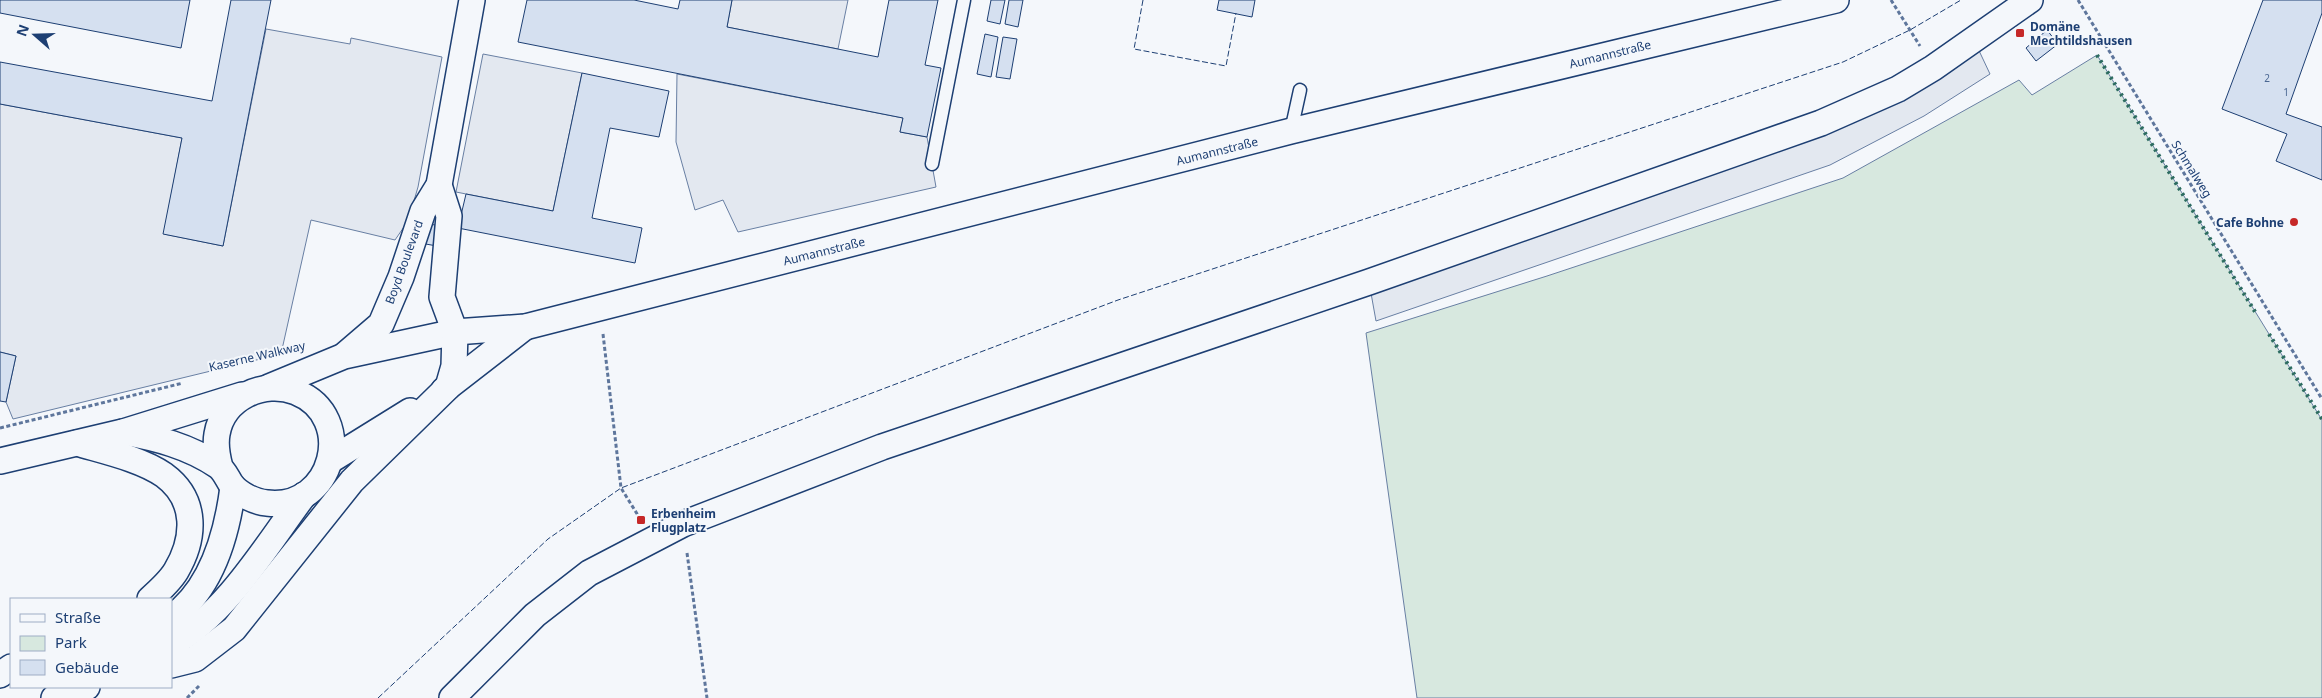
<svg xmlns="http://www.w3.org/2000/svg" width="2322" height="698" font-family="'Noto Sans',sans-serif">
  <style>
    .green { fill: #d7e8df; stroke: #687fa3 }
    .parking { fill: #e3e8f0; stroke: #687fa3 }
    .building { fill: #d5e0f0; stroke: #1d3f73 }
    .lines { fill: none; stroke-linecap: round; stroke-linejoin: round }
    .lane-casing { stroke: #1d3f73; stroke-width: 15 }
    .street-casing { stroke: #1d3f73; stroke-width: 28 }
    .path { stroke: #5e769c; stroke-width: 3; stroke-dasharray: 4 2.5; stroke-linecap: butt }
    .lane { stroke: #f4f7fb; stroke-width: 12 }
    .street { stroke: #f4f7fb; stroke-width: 25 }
    .hedge { stroke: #2c6c60; stroke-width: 4; stroke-dasharray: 2.5 4; stroke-linecap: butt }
    .fence { stroke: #1d3f73; stroke-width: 1; stroke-dasharray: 6 2.5; stroke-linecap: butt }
    .poi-dot { fill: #c62828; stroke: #f4f7fb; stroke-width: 2 }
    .labels { text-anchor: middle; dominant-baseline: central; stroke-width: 4; stroke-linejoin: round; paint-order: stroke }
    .number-label { font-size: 10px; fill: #4b6792 }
    .poi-label { font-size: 12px; font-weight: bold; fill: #1d3f73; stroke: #f4f7fb; text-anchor: start }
    .street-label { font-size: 12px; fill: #1d3f73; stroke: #f4f7fb }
  </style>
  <rect width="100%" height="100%" fill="#f4f7fb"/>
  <!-- green -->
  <path class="green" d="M2097 55 2322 420V698H1417L1366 333 1547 276 1843 178 2019 80 2032 95Z"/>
  <!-- parking -->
  <g class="parking">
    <path d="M732 0H848L838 49 727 27Z"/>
    <path d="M266 29 350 44 351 38 442 57 418 187 408 221 395 240 311 220 281 354 13 419 6 402 16 356 0 352V104L182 138 164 234 223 246Z"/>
    <path d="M1974 40 1990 74 1924 116 1830 165 1376 321 1369 282 1821 123Z"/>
    <path d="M483 54 582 73 553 211 456 192Z"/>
    <path d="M677 74 903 118 900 132 927 137 936 187 738 232 723 200 695 210 676 142Z"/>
  </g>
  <!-- building -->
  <g class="building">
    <path d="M0 0H190L181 48 0 13Z"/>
    <path d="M231 0H271L223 246 163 234 182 138 0 104V62L212 101Z"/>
    <path d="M527 0H634L678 9 680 0H732L727 27 878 57 889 0H938L925 65 941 68 927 137 900 132 903 118 518 42Z"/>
    <path d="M991 0H1005L1000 24 987 21Z"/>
    <path d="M1009 0H1023L1018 27 1005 24Z"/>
    <path d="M1219 0H1255L1252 17 1217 10Z"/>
    <path d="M2263 0H2322V13L2286 114 2322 127V180L2276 161 2287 134 2222 109Z"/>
    <path d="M2047 30 2058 44 2036 61 2026 48Z"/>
    <path d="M985 34 998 37 991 77 977 74Z"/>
    <path d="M1003 37 1017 39 1010 79 996 77Z"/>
    <path d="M582 73 669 91 659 137 610 128 592 218 642 228 635 263 458 228 466 194 553 211Z"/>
    <path d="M423 223 441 226 437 246 420 243Z"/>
    <path d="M0 352 16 356 6 402 0 401Z"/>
  </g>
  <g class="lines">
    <!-- lane casing -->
    <g class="lane-casing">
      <g id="lane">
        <path d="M1291 131 1300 90"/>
        <path d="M932 164 964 0"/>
      </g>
    </g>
    <!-- street casing -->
    <g class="street-casing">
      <g id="street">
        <path d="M346 354 381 324 401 277 423 211 439 185 472 0"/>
        <path d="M269 387 344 356 455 332 525 327 1291 131 1836 0"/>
        <path d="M444 390 525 327"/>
        <path d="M123 432C156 438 189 446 218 466 224 470 227 478 231 484 238 494 255 502 267 503 333 511 358 417 296 392 264 379 223 398 217 434 215 445 217 456 220 467"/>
        <path d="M77 443C104 451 141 459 164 475 198 500 195 539 176 571 170 581 159 591 150 599"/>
        <path d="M331 460 410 411"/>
        <path d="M0 461 123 432 242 395"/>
        <path d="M171 618C212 589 227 534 233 487"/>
        <path d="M171 645C227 613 266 546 304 495"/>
        <path d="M171 665 195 659 234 629 352 481 448 387 454 366 455 332 442 297 449 216 439 185"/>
        <path d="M0 675 11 667"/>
        <path d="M54 698 87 687"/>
        <path d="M452 698 535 615 589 573 683 524 882 447 1369 282 1821 123 1898 89 1933 68 2030 0"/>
      </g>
    </g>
    <!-- path -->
    <g class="path">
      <path d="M1891 0 1920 46"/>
      <path d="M2078 0 2322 399"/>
      <path d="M603 334 621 488 639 517"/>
      <path d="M0 428 183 383"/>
      <path d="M687 553 707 698"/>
      <path d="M187 698 199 686"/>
    </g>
    <!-- lane -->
    <use href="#lane" class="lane"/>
    <!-- street -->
    <use href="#street" class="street"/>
    <!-- hedge -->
    <g class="hedge">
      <path d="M2097 55 2257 315"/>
      <path d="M2269 334 2322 419"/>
    </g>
    <!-- fence -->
    <g class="fence">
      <path d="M1143 0 1134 49 1226 66 1236 13"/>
      <path d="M378 698 548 539 621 488 1118 300 1843 62 1910 30 1961 0"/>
    </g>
  </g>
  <!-- markers -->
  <g class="poi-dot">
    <rect x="2015" y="28" width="10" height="10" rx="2.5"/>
    <circle cx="2294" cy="222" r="5"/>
    <rect x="636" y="515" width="10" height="10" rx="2.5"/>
  </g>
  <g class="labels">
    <!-- number labels -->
    <g class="number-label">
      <text x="2267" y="78">2</text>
      <text x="2286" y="92">1</text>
    </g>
    <!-- poi labels -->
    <g class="poi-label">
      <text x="2030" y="26">Domäne<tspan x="2030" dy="14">Mechtildshausen</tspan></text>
      <text x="2284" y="222" text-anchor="end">Cafe Bohne</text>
      <text x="651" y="513">Erbenheim<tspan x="651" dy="14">Flugplatz</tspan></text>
    </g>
    <!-- street labels -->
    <g class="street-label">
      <text transform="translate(1610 54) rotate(-14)">Aumannstraße</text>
      <text transform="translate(1217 151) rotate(-14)">Aumannstraße</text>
      <text transform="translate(2192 169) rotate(58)">Schmalweg</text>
      <text transform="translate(824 251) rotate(-14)">Aumannstraße</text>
      <text transform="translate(404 262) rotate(-70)">Boyd Boulevard</text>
      <text transform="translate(257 356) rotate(-13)">Kaserne Walkway</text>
    </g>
  </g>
  <!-- legend -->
  <rect x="10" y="598" width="162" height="90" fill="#f4f7fb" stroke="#9eadc5"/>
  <rect x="20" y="614" width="25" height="8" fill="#f4f7fb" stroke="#9eadc5"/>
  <text x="55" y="623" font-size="15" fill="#1d3f73">Straße</text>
  <rect x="20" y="636" width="25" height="15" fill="#d7e8df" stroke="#9eadc5"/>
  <text x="55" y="648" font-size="15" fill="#1d3f73">Park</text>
  <rect x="20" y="660" width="25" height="15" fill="#d5e0f0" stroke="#9eadc5"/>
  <text x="55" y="673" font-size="15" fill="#1d3f73">Gebäude</text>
  <!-- north arrow -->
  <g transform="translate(35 35) rotate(290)" stroke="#f4f7fb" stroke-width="4" paint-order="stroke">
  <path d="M0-4L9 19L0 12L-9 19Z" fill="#1d3f73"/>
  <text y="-8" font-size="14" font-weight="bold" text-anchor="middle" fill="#1d3f73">N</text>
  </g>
</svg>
